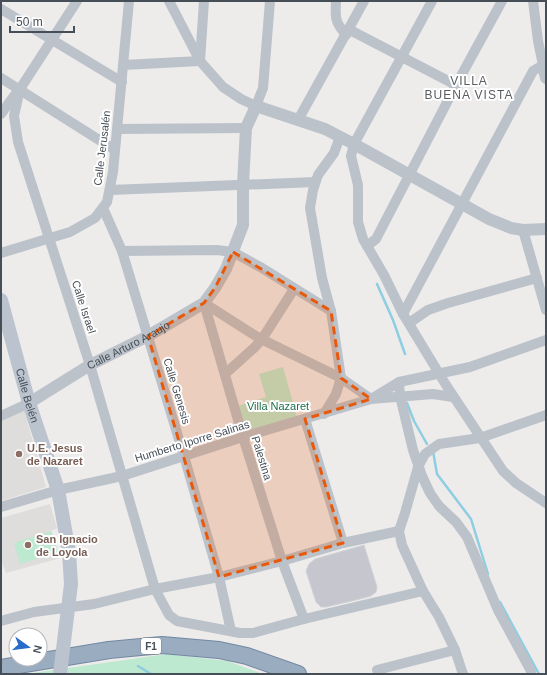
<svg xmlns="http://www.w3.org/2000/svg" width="547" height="675" font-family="Arial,sans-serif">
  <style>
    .education { fill: #dfdcdc }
    .green { fill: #bce9cf }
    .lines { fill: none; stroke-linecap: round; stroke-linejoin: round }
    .stream { stroke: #8dcee2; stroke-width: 2.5 }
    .building { fill: #c6c7ce; stroke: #d0d2d7 }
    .trunk-casing { stroke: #7288a2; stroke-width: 18 }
    .minor { stroke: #bbc2ca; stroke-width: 10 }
    .tertiary { stroke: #bbc2ca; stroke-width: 12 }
    .secondary { stroke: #bac3ce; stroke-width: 14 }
    .trunk { stroke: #9aacbf; stroke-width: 16 }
    .secondary-bridge { stroke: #bac3ce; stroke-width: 14 }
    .marked { fill: #e8590c; fill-opacity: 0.2; stroke: #e8590c; stroke-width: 3; stroke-dasharray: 8 5; stroke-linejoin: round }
    .education-dot { fill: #8d6e63; stroke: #fff; stroke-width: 1.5 }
    .labels { text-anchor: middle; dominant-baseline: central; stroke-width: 4; stroke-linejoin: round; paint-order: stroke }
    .shield { fill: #fff; stroke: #7e8389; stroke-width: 1 }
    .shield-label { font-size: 10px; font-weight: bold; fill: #464e57 }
    .street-label { font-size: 11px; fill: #464e57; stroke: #fff }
    .park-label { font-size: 11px; fill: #1e7049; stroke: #fff }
    .education-label { font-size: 11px; font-weight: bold; fill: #785e54; stroke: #fff; text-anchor: start }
    .neighbourhood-label { font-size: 12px; letter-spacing: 1px; fill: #595c60; stroke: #fff }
  </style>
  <rect width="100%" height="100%" fill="#eeebeb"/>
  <!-- education -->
  <g class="education">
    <path d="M24 410 46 487 1 501V422Z"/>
    <path d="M50 504 57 528 51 531 60 558 6 573 1 560V518Z"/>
  </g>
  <!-- green -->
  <g class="green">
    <path d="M283 367 297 417 246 432 238 406 266 397 259 374Z"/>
    <path d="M51 531 58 552 20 564 14 543Z"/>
    <path d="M167 654 227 661 263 674H26Z"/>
  </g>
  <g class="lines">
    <!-- stream -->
    <g class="stream">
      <path d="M377 284 393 320 405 354"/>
      <path d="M407 403 414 421 427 444"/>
      <path d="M433 451 437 474 471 519 488 574"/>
      <path d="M500 602 539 674"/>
      <path d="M138 666 151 674"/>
    </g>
  </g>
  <!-- building -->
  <path class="building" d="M364 545 377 587 376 592 371 596 356 600 326 607H321L316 602 306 571 309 564 315 559Z"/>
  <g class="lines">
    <!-- trunk casing -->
    <g class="trunk-casing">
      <path id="trunk" d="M1 668 109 650 162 645 219 650 247 656 298 674"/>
    </g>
    <!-- minor -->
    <g class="minor">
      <path d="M77 1 20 89 14 116 18 142 90 365 155 589 169 615 177 621 240 633H253L304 619 423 591"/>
      <path d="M169 1 200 61 223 87 241 99 256 106 263 88 270 1"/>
      <path d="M336 1C335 18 335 22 346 35"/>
      <path d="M432 1 354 144 351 156 358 185V222L363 239 384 275 403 314 446 385 503 471 516 483 546 503"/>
      <path d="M1 9 122 82"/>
      <path d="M348 29 456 85"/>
      <path d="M123 65 200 61 204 1"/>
      <path d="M1 78 115 150"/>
      <path d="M1 114 17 92"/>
      <path d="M298 120 364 1"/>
      <path d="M117 129 246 128"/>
      <path d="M110 190 315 182"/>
      <path d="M103 208 122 251 184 456 219 577 231 631"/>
      <path d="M523 230 546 310"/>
      <path d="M367 246 376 239 456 85 502 1"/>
      <path d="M122 251 217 250 233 252 262 268 331 311"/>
      <path d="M1 253 70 232 95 218 107 202 113 172 129 1"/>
      <path d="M204 303 243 437 282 561 304 619"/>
      <path d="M204 303 259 338 341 378 371 399 433 394 453 397"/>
      <path d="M403 314 533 71 543 65 538 41 533 1"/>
      <path d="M409 323 428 310 448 303 537 278"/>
      <path d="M225 374 255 347 262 339 294 289"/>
      <path d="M399 382 400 396 413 450 422 476 430 493 439 506 456 522 467 537 498 610 531 671"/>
      <path d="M324 414 336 394 341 378 331 311 322 278 310 208 313 190 318 175 334 153 340 137"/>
      <path d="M1 416 29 403"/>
      <path d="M305 419 343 543"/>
      <path d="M1 507 58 490 122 476 243 437 371 399 399 382 470 367 546 340"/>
      <path d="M1 621 34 612 94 604 155 589 219 577 282 561 343 543 399 531"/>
      <path d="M377 670 455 650"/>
      <path d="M463 674 455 650 439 617 423 591 402 545 399 531 405 513 418 467 425 454 439 444 480 438 546 415"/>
    </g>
    <!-- tertiary -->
    <g class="tertiary">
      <path d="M546 65H543L546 78"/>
      <path id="s1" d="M29 403 90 365 148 336 204 303 215 288 226 269 243 225V184L246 128 256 106 325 129 354 144 489 219 511 228 523 230 546 229"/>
    </g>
    <!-- secondary -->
    <path class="secondary" id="s2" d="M1 300 29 403 58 490 69 552 71 584"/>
    <!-- trunk -->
    <use href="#trunk" class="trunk"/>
    <!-- secondary-bridge -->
    <path class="secondary-bridge" d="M60 674 71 584"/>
  </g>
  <!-- marked area -->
  <path class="marked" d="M233 252 331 311 341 378 371 399 305 419 343 543 219 577 148 336 204 303 215 288Z"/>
  <!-- markers -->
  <g class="education-dot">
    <circle cx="19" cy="454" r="4"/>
    <circle cx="28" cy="545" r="4"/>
  </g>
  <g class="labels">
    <!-- shield labels -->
    <rect class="shield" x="141" y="638" width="20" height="16" rx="3"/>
    <g class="shield-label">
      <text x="151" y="646">F1</text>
    </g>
    <!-- street labels -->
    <g class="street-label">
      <text transform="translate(102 148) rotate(-83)">Calle Jerusalén</text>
      <text transform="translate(84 307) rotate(72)">Calle Israel</text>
      <text stroke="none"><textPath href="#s1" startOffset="115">Calle Arturo Araujo</textPath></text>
      <text transform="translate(177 391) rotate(73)">Calle Genesis</text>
      <text stroke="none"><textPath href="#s2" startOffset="99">Calle Belén</textPath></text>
      <text transform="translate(192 441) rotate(-17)">Humberto Iporre Salinas</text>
      <text transform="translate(262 458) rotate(73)">Palestina</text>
    </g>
    <!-- park labels -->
    <g class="park-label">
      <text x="278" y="406">Villa Nazaret</text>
    </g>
    <!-- education labels -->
    <g class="education-label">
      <text x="27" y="448">U.E. Jesus<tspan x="27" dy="13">de Nazaret</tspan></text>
      <text x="36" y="539">San Ignacio<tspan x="36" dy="13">de Loyola</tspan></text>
    </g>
    <!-- neighbourhood labels -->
    <g class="neighbourhood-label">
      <text x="469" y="81">VILLA<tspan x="469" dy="14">BUENA VISTA</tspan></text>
    </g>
  </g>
  <!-- border -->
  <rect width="547" height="675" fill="none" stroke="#464e57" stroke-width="4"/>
  <!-- north arrow -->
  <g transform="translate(28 647) rotate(104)"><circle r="19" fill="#ffffff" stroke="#b5b8bc"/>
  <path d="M0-3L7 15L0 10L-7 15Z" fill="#296bcb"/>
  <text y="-6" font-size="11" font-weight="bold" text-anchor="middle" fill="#464e57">N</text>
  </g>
  <!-- scale -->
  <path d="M10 26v6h64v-6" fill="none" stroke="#464e57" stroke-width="2"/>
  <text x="16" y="26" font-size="12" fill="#464e57" stroke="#ffffff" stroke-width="3" paint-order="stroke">50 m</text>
</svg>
